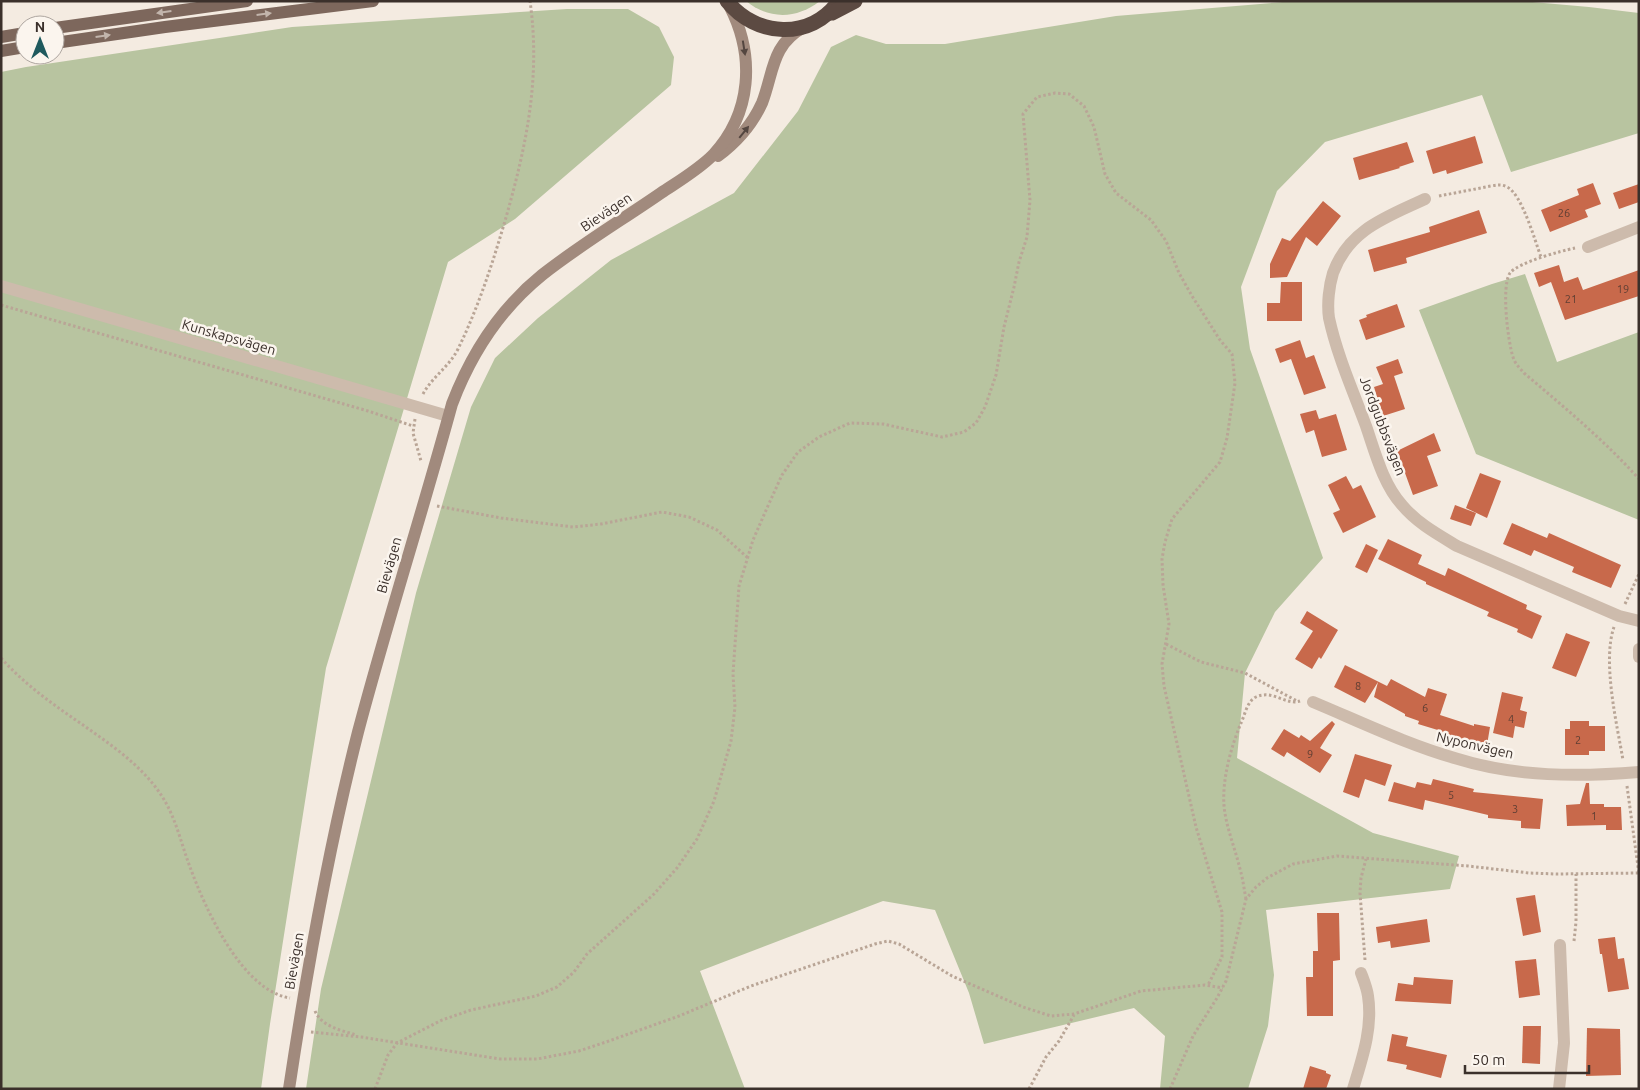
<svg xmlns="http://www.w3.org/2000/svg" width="1640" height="1090" font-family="Ubuntu,sans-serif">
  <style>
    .green { fill: #b8c4a0 }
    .building { fill: #c8694b }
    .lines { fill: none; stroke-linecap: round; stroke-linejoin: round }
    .path { stroke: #b9a596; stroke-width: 3; stroke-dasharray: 2.5 2.5; stroke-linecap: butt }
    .street { stroke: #cdbbac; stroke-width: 12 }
    .secondary { stroke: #a18a7d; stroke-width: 12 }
    .primary { stroke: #7d675c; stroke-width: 12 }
    .highway { stroke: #5c4a42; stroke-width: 15 }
    .oneway { fill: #c2b5ac }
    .oneway2 { fill: #544640 }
    .labels { text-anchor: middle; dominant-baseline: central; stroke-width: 5; stroke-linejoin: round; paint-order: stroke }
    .number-label { font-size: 11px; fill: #5e3e33 }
    .street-label { font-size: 14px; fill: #3b302b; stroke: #fbf5ee }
  </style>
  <rect width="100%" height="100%" fill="#f4ebe1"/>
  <!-- green -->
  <g class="green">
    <path d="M746 1H820C797 19 769 20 746 1Z"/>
    <path d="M1295 1H1520L1589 7 1639 13V133L1511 172 1482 95 1325 142 1277 191 1241 287 1250 349 1323 558 1275 612 1245 673 1237 758 1373 833 1459 856 1450 889 1266 910 1274 975 1268 1026 1248 1089H1160L1165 1036 1134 1008 984 1044 969 993 935 910 883 901 700 971 745 1089H306L321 989 416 593 471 407 495 358 538 318 611 260 734 193 798 111 831 47 856 35 886 44H945L1116 16Z"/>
    <path d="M567 9H628L659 27 674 57 671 85 515 219 448 262 326 668 270 1024 261 1089H1V72L26 67 292 27Z"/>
    <path d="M1525 274 1557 362 1639 332V520L1476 454 1419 310 1492 284Z"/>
  </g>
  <!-- building -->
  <g class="building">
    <path d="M1475 136 1483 163 1447 174 1446 170 1433 174 1426 151Z"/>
    <path d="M1407 142 1414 162 1399 167 1400 168 1359 180 1353 158Z"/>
    <path d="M1593 183 1601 204 1585 210 1588 217 1550 232 1541 210 1579 195 1577 189Z"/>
    <path d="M1639 184V202L1619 209 1613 193Z"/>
    <path d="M1323 201 1341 216 1317 246 1306 237 1287 277 1270 278V264L1282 238 1290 241Z"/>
    <path d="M1479 210 1487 233 1406 258 1407 263 1374 272 1368 250 1430 232 1429 227Z"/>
    <path d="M1559 265 1564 282 1578 277 1583 290 1639 270V296L1565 320 1551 282 1539 287 1534 273Z"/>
    <path d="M1281 282H1302V321H1267V303H1280Z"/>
    <path d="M1397 304 1405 327 1366 340 1359 320 1367 317 1366 315Z"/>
    <path d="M1300 340 1306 358 1314 355 1326 388 1304 395 1291 359 1280 363 1275 349Z"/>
    <path d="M1398 359 1403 373 1394 376 1405 409 1383 416 1374 387 1383 384 1376 367Z"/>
    <path d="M1316 410 1319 419 1336 414 1347 450 1322 457 1314 430 1306 433 1300 414Z"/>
    <path d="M1434 433 1441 451 1427 456 1438 486 1413 495 1397 451Z"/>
    <path d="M1480 473 1501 481 1487 518 1466 508Z"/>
    <path d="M1346 476 1353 489 1361 485 1376 517 1343 533 1333 513 1340 510 1328 485Z"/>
    <path d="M1455 505 1476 513 1471 526 1450 519Z"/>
    <path d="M1512 523 1547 538 1549 533 1621 565 1611 588 1572 572 1574 567 1534 550 1531 556 1503 544Z"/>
    <path d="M1388 539 1422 555 1418 564 1445 576 1448 568 1527 605 1526 609 1542 616 1532 639 1517 632 1518 629 1487 616 1489 612 1426 584V582L1378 559Z"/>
    <path d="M1366 544 1378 550 1367 573 1355 567Z"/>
    <path d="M1307 611 1338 630 1321 659 1319 657 1312 669 1295 659 1313 631 1300 623Z"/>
    <path d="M1566 633 1590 642 1576 677 1552 668Z"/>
    <path d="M1345 665 1387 686 1391 679 1425 697 1428 688 1447 694 1440 715 1474 726V724L1490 727 1487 745 1459 740 1440 734 1441 731 1418 724 1419 721 1405 716V714L1374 697 1378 682 1365 703 1334 687Z"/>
    <path d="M1502 692 1523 697 1520 710 1527 712 1524 728 1515 726 1513 738 1493 733Z"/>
    <path d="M1332 721 1335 724 1320 748 1332 755 1320 773 1287 752 1284 757 1271 749 1284 729 1299 738 1301 735 1310 741Z"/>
    <path d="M1570 721H1589V726H1605V751H1589V755H1565V729H1570Z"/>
    <path d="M1355 754 1392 765 1385 786 1365 779 1359 798 1343 792Z"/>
    <path d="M1433 779 1474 789 1473 792 1543 799 1540 829 1521 828V821L1488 818V815L1425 800 1423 810 1388 801 1394 782 1415 788 1417 782 1431 785Z"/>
    <path d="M1586 783H1589L1590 804H1604V807H1621L1622 830H1606V825L1567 826 1566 805 1580 804Z"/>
    <path d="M1535 895 1541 932 1523 936 1516 898Z"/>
    <path d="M1317 913H1339L1340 960 1333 961V1016H1307L1306 977H1313V951H1318Z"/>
    <path d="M1427 919 1430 942 1391 948 1390 941 1378 943 1376 927Z"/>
    <path d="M1615 937 1618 959 1624 958 1629 989 1608 992 1602 954H1600L1598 939Z"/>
    <path d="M1536 959 1540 995 1519 998 1515 961Z"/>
    <path d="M1414 977 1453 980 1451 1004 1395 1001 1398 983 1413 985Z"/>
    <path d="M1523 1026H1541L1540 1064 1522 1063Z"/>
    <path d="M1587 1028 1620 1029 1621 1075 1586 1076Z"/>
    <path d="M1392 1034 1408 1037 1406 1046 1447 1055 1441 1078 1406 1069 1407 1065 1387 1061Z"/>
    <path d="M1310 1066 1326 1071V1073L1331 1075 1326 1089H1303Z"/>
  </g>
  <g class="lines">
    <!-- path -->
    <g class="path">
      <path d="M1439 196 1491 186C1497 185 1502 184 1507 187 1522 194 1535 241 1541 257"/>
      <path d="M1575 248C1561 251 1519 262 1510 273 1501 286 1508 342 1513 357 1515 364 1520 368 1524 373 1564 407 1604 440 1639 479"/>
      <path d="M1 305 368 411 413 426"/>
      <path d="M423 394C432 377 449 367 458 349 478 308 492 265 505 221 526 147 541 79 530 1"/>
      <path d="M415 419 413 433 421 461"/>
      <path d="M437 506 501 518 573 527 601 524 662 512 689 517 717 530 748 558"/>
      <path d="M1625 604 1639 574"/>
      <path d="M1614 627C1602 661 1617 725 1623 760"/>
      <path d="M1166 644 1201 662 1245 673 1297 701"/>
      <path d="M1 658C25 685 54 705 83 725 114 747 147 769 166 803 177 823 182 846 190 867 205 908 242 991 290 998"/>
      <path d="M1627 786 1639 874"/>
      <path d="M1246 899C1244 889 1243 879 1240 869 1235 848 1226 827 1224 806 1222 779 1231 747 1241 723 1245 715 1247 701 1256 697 1273 689 1286 706 1300 701"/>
      <path d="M1574 941 1576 922V874"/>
      <path d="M1365 960 1360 893 1361 878 1366 859"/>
      <path d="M315 1011C322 1027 341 1030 356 1035"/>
      <path d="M311 1032 361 1037 500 1059H537L579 1051 606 1042 679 1016 751 986 875 944 888 941 899 944 952 976 1023 1007 1051 1016 1074 1014 1141 991 1205 985 1223 988"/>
      <path d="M375 1089 388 1055 397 1043 442 1020 471 1010 536 996 557 987 574 972 587 954 654 894 677 868 697 839 714 801 731 741 735 707 733 674 739 586 753 540 767 508 782 475 798 452 819 437 850 423 883 424 942 437 964 432 976 423 985 407 996 375 1004 327 1014 287 1019 262 1027 237 1030 200 1023 114 1037 97 1055 93 1069 94 1084 106 1094 127 1105 174 1116 193 1151 220 1166 241 1179 273 1192 296 1220 340 1232 354 1235 383 1227 438 1220 462 1172 519 1165 542 1162 559 1163 585 1169 624 1162 664 1164 686 1196 827 1222 912V957L1208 985"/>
      <path d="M1029 1089 1046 1057 1059 1041 1074 1015"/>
      <path d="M1170 1089 1193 1036 1217 998 1226 981 1246 899 1256 887 1267 878 1293 864 1337 856 1468 866 1529 873 1556 874 1639 873"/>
    </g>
    <!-- street -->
    <g class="street">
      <path d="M1425 199C1387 217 1349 229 1333 273 1329 286 1327 304 1329 318 1337 355 1353 391 1366 426 1375 452 1383 484 1402 505 1417 523 1437 534 1457 546L1619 616 1639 621"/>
      <path d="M1588 247 1639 227"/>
      <path d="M1 286 448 416"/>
      <path d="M1639 649V657"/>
      <path d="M1313 702C1361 722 1408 745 1458 759 1516 777 1579 777 1639 772"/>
      <path d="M1353 1089C1362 1059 1373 1028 1368 996 1367 988 1364 981 1361 973"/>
      <path d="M1559 1089 1564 1043 1560 945"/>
    </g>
    <!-- secondary -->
    <g class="secondary">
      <path d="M718 156C737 142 752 125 762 103 774 72 771 45 804 27"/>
      <path d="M289 1089C307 969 328 850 358 732 387 622 422 514 452 404 471 354 500 309 542 275 580 245 622 220 661 193 679 181 698 170 713 155 752 113 755 56 730 7"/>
    </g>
    <!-- primary -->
    <g class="primary">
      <path d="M55 28 247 1"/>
      <path d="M1 37 25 33"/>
      <path d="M55 43 165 27 373 1"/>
      <path d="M1 51 25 47"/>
    </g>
    <!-- highway -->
    <g class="highway">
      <path d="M727 1C755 37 811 41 839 1"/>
      <path d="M832 13 855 1"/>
    </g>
  </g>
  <!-- one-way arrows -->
  <defs><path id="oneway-solid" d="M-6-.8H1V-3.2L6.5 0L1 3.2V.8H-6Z" transform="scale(1.25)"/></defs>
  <g class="oneway">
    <use href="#oneway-solid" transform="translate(164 12) rotate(172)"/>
    <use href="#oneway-solid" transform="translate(264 14) rotate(-7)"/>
    <use href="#oneway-solid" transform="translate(103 36) rotate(-8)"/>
  </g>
  <g class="oneway2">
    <use href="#oneway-solid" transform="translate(744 48) rotate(81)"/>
    <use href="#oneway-solid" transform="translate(744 132) rotate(-51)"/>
  </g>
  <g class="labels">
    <!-- number labels -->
    <g class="number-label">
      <text x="1564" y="213">26</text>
      <text x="1623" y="289">19</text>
      <text x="1571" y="299">21</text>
      <text x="1358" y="686">8</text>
      <text x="1425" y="708">6</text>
      <text x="1511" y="719">4</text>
      <text x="1578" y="740">2</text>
      <text x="1310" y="754">9</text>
      <text x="1451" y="795">5</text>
      <text x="1515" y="809">3</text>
      <text x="1594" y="816">1</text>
    </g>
    <!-- street labels -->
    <g class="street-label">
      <text transform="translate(606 212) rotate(-34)">Bievägen</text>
      <text transform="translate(229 337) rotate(16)">Kunskapsvägen</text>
      <text transform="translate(1383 426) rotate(69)">Jordgubbsvägen</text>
      <text transform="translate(389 565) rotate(-74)">Bievägen</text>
      <text transform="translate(1475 745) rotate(13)">Nyponvägen</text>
      <text transform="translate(294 961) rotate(-80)">Bievägen</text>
    </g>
  </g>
  <!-- border -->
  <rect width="1640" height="1090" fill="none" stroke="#3b302b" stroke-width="5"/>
  <!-- north arrow -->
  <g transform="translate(40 40)"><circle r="24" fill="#fbf5ee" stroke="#aea6a0"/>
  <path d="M0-4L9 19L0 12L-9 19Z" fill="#1f5a5e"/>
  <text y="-8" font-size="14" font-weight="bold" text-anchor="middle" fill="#3b302b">N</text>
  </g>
  <!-- scale -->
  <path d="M1465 1065v8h124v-8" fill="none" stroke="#3b302b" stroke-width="2.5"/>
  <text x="1472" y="1065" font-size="15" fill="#3b302b" stroke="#fbf5ee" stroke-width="4" paint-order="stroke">50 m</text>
</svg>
